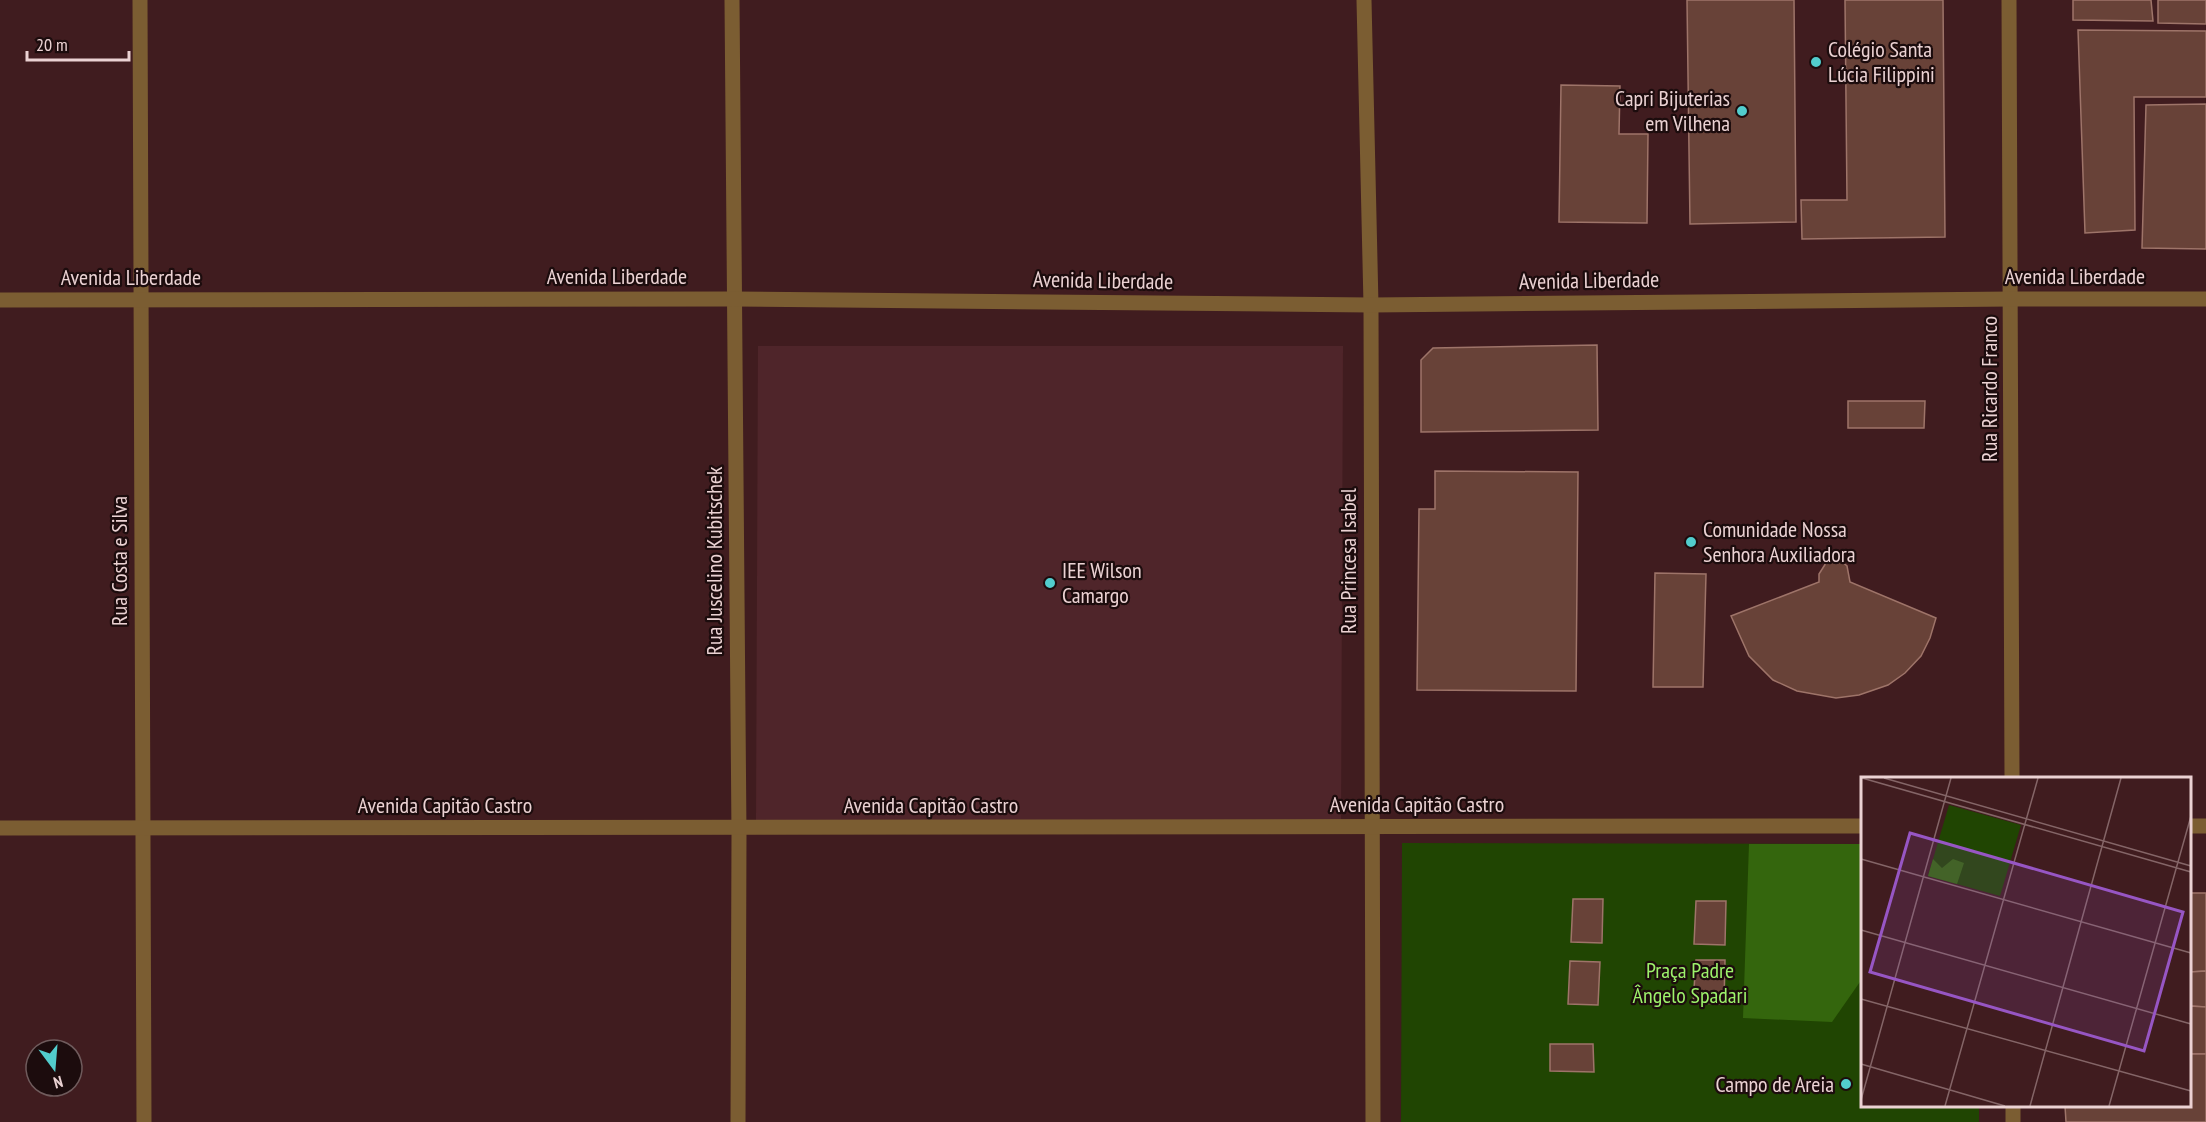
<svg xmlns="http://www.w3.org/2000/svg" width="2206" height="1122" font-family="'PT Sans Narrow',sans-serif">
  <style>
    .built { fill: #4f252a }
    .green { fill: #204502 }
    .forest { fill: #34660d }
    .building { fill: #684238; stroke: #9e7469; stroke-width: 1.5 }
    .lines { fill: none; stroke-linecap: round; stroke-linejoin: round }
    .minor { stroke: #7b5d32; stroke-width: 15 }
    .poi-dot { fill: #52cdcd; stroke: #1c0c0d; stroke-width: 2 }
    .labels { text-anchor: middle; dominant-baseline: central; stroke-width: 4.5; stroke-linejoin: round; paint-order: stroke }
    .poi-label { font-size: 22px; fill: #ebd2d3; stroke: #1c0c0d; text-anchor: start }
    .street-label { font-size: 22px; fill: #ebd2d3; stroke: #1c0c0d }
    .park-label { font-size: 22px; fill: #9df26b; stroke: #1c0c0d }
    .inset-road { fill: none; stroke: #846567; stroke-width: 1.5 }
    .view { fill: #9756c4; fill-opacity: 0.15; stroke: #9756c4; stroke-width: 3 }
    .inset-edge { fill: none; stroke: #ebd2d3; stroke-width: 3 }
  </style>
  <rect width="100%" height="100%" fill="#401c1f"/>
  <!-- built -->
  <path class="built" d="M758 346H1343L1341 822 756 821Z"/>
  <!-- green -->
  <path class="green" d="M1402 843 1862 844V1106H1979V1122H1401Z"/>
  <!-- forest -->
  <path class="forest" d="M1749 844H1862V979L1832 1022 1743 1018Z"/>
  <!-- building -->
  <g class="building">
    <path d="M1687 0H1794L1796 222 1690 224Z"/>
    <path d="M1845 0H1943L1945 237 1802 239 1801 200H1847Z"/>
    <path d="M2073 0H2151L2153 21 2073 20Z"/>
    <path d="M2158 0H2206V24L2158 23Z"/>
    <path d="M2078 30 2206 31V97H2134L2135 230 2085 233Z"/>
    <path d="M1561 85 1620 86 1619 134H1648L1647 223 1559 222Z"/>
    <path d="M2206 104V249L2142 248 2146 105Z"/>
    <path d="M1597 345 1598 430 1421 432V360L1433 348Z"/>
    <path d="M1848 401H1925L1924 428H1848Z"/>
    <path d="M1435 471 1578 472 1576 691 1417 690 1419 509H1435Z"/>
    <path d="M1834 561H1841L1847 566 1850 582 1936 618 1930 638 1921 656 1905 673 1888 685 1859 695 1836 698 1797 691 1773 680 1749 656 1731 616 1819 582V574L1826 563Z"/>
    <path d="M1655 573 1706 574 1703 687H1653Z"/>
    <path d="M2190 893H2206V971L2190 972Z"/>
    <path d="M1573 899H1603L1602 943 1571 942Z"/>
    <path d="M1696 901H1726L1725 945 1694 944Z"/>
    <path d="M1696 960H1725L1724 1004 1693 1003Z"/>
    <path d="M1570 961 1600 962 1598 1005 1568 1004Z"/>
    <path d="M2206 971V1007L2190 1006V972Z"/>
    <path d="M2190 1006 2206 1007V1054H2190Z"/>
    <path d="M1550 1044H1593L1594 1072 1550 1071Z"/>
    <path d="M2190 1054H2206V1122H2066L2065 1106H2190Z"/>
  </g>
  <g class="lines">
    <!-- minor -->
    <g class="minor">
      <path d="M140 0 144 1122"/>
      <path d="M732 0 739 834 738 1122"/>
      <path d="M1364 0 1371 305 1373 1122"/>
      <path d="M2009 0 2012 778"/>
      <path d="M0 300 734 299 1371 305 2011 299H2206"/>
      <path d="M2190 826H2206"/>
      <path d="M0 828 1862 826"/>
      <path d="M2013 1106V1122"/>
    </g>
  </g>
  <!-- markers -->
  <g class="poi-dot">
    <circle cx="1816" cy="62" r="6"/>
    <circle cx="1742" cy="111" r="6"/>
    <circle cx="1691" cy="542" r="6"/>
    <circle cx="1050" cy="583" r="6"/>
    <circle cx="1846" cy="1084" r="6"/>
  </g>
  <g class="labels">
    <!-- poi labels -->
    <g class="poi-label">
      <text x="1828" y="49">Colégio Santa<tspan x="1828" dy="25">Lúcia Filippini</tspan></text>
      <text x="1730" y="98" text-anchor="end">Capri Bijuterias<tspan x="1730" dy="25">em Vilhena</tspan></text>
      <text x="1703" y="529">Comunidade Nossa<tspan x="1703" dy="25">Senhora Auxiliadora</tspan></text>
      <text x="1062" y="570">IEE Wilson<tspan x="1062" dy="25">Camargo</tspan></text>
      <text x="1834" y="1084" text-anchor="end">Campo de Areia</text>
    </g>
    <!-- street labels -->
    <g class="street-label">
      <text x="617" y="276">Avenida Liberdade</text>
      <text x="2075" y="276">Avenida Liberdade</text>
      <text x="131" y="277">Avenida Liberdade</text>
      <text transform="translate(1103 280) rotate(1)">Avenida Liberdade</text>
      <text transform="translate(1589 280) rotate(-1)">Avenida Liberdade</text>
      <text transform="translate(1989 389) rotate(-90)">Rua Ricardo Franco</text>
      <text transform="translate(119 561) rotate(-90)">Rua Costa e Silva</text>
      <text transform="translate(714 561) rotate(-90)">Rua Juscelino Kubitschek</text>
      <text transform="translate(1348 561) rotate(-90)">Rua Princesa Isabel</text>
      <text x="1417" y="804">Avenida Capitão Castro</text>
      <text x="445" y="805">Avenida Capitão Castro</text>
      <text x="931" y="805">Avenida Capitão Castro</text>
    </g>
    <!-- park labels -->
    <g class="park-label">
      <text x="1690" y="970">Praça Padre<tspan x="1690" dy="25">Ângelo Spadari</tspan></text>
    </g>
  </g>
  <!-- overview -->
  <g transform="translate(1861 777)">
    <rect width="330" height="330" fill="#401c1f"/>
    <path d="M88 28 160 48 139 119 67 99Z" fill="#204502"/>
    <path d="M72 82 81 91 92 82 103 86 96 107 67 99Z" fill="#34660d"/>
    <path class="inset-road" d="M1 1 330 95M23 1 330 89M0 82 330 176M0 153 330 247M0 222 330 314M0 287 144 329M0 323 90 1M84 329 177 1M169 329 260 1M248 329 330 39"/>
    <path class="view" d="M49 56 322 135 283 274 9 195Z"/>
    <rect width="330" height="330" class="inset-edge"/>
  </g>
  <!-- north arrow -->
  <g transform="translate(54 1068) rotate(164)"><circle r="28" fill="#1c0c0d" stroke="#6f5b5c" stroke-width="1.5"/>
  <path d="M0-4.5L10 22L0 15L-10 22Z" fill="#52cdcd"/>
  <text y="-9" font-size="16" font-weight="bold" text-anchor="middle" fill="#ebd2d3">N</text>
  </g>
  <!-- scale -->
  <path d="M27 51v9h102v-9" fill="none" stroke="#ebd2d3" stroke-width="3"/>
  <text x="36" y="51" font-size="18" fill="#ebd2d3" stroke="#1c0c0d" stroke-width="4.5" paint-order="stroke">20 m</text>
</svg>
